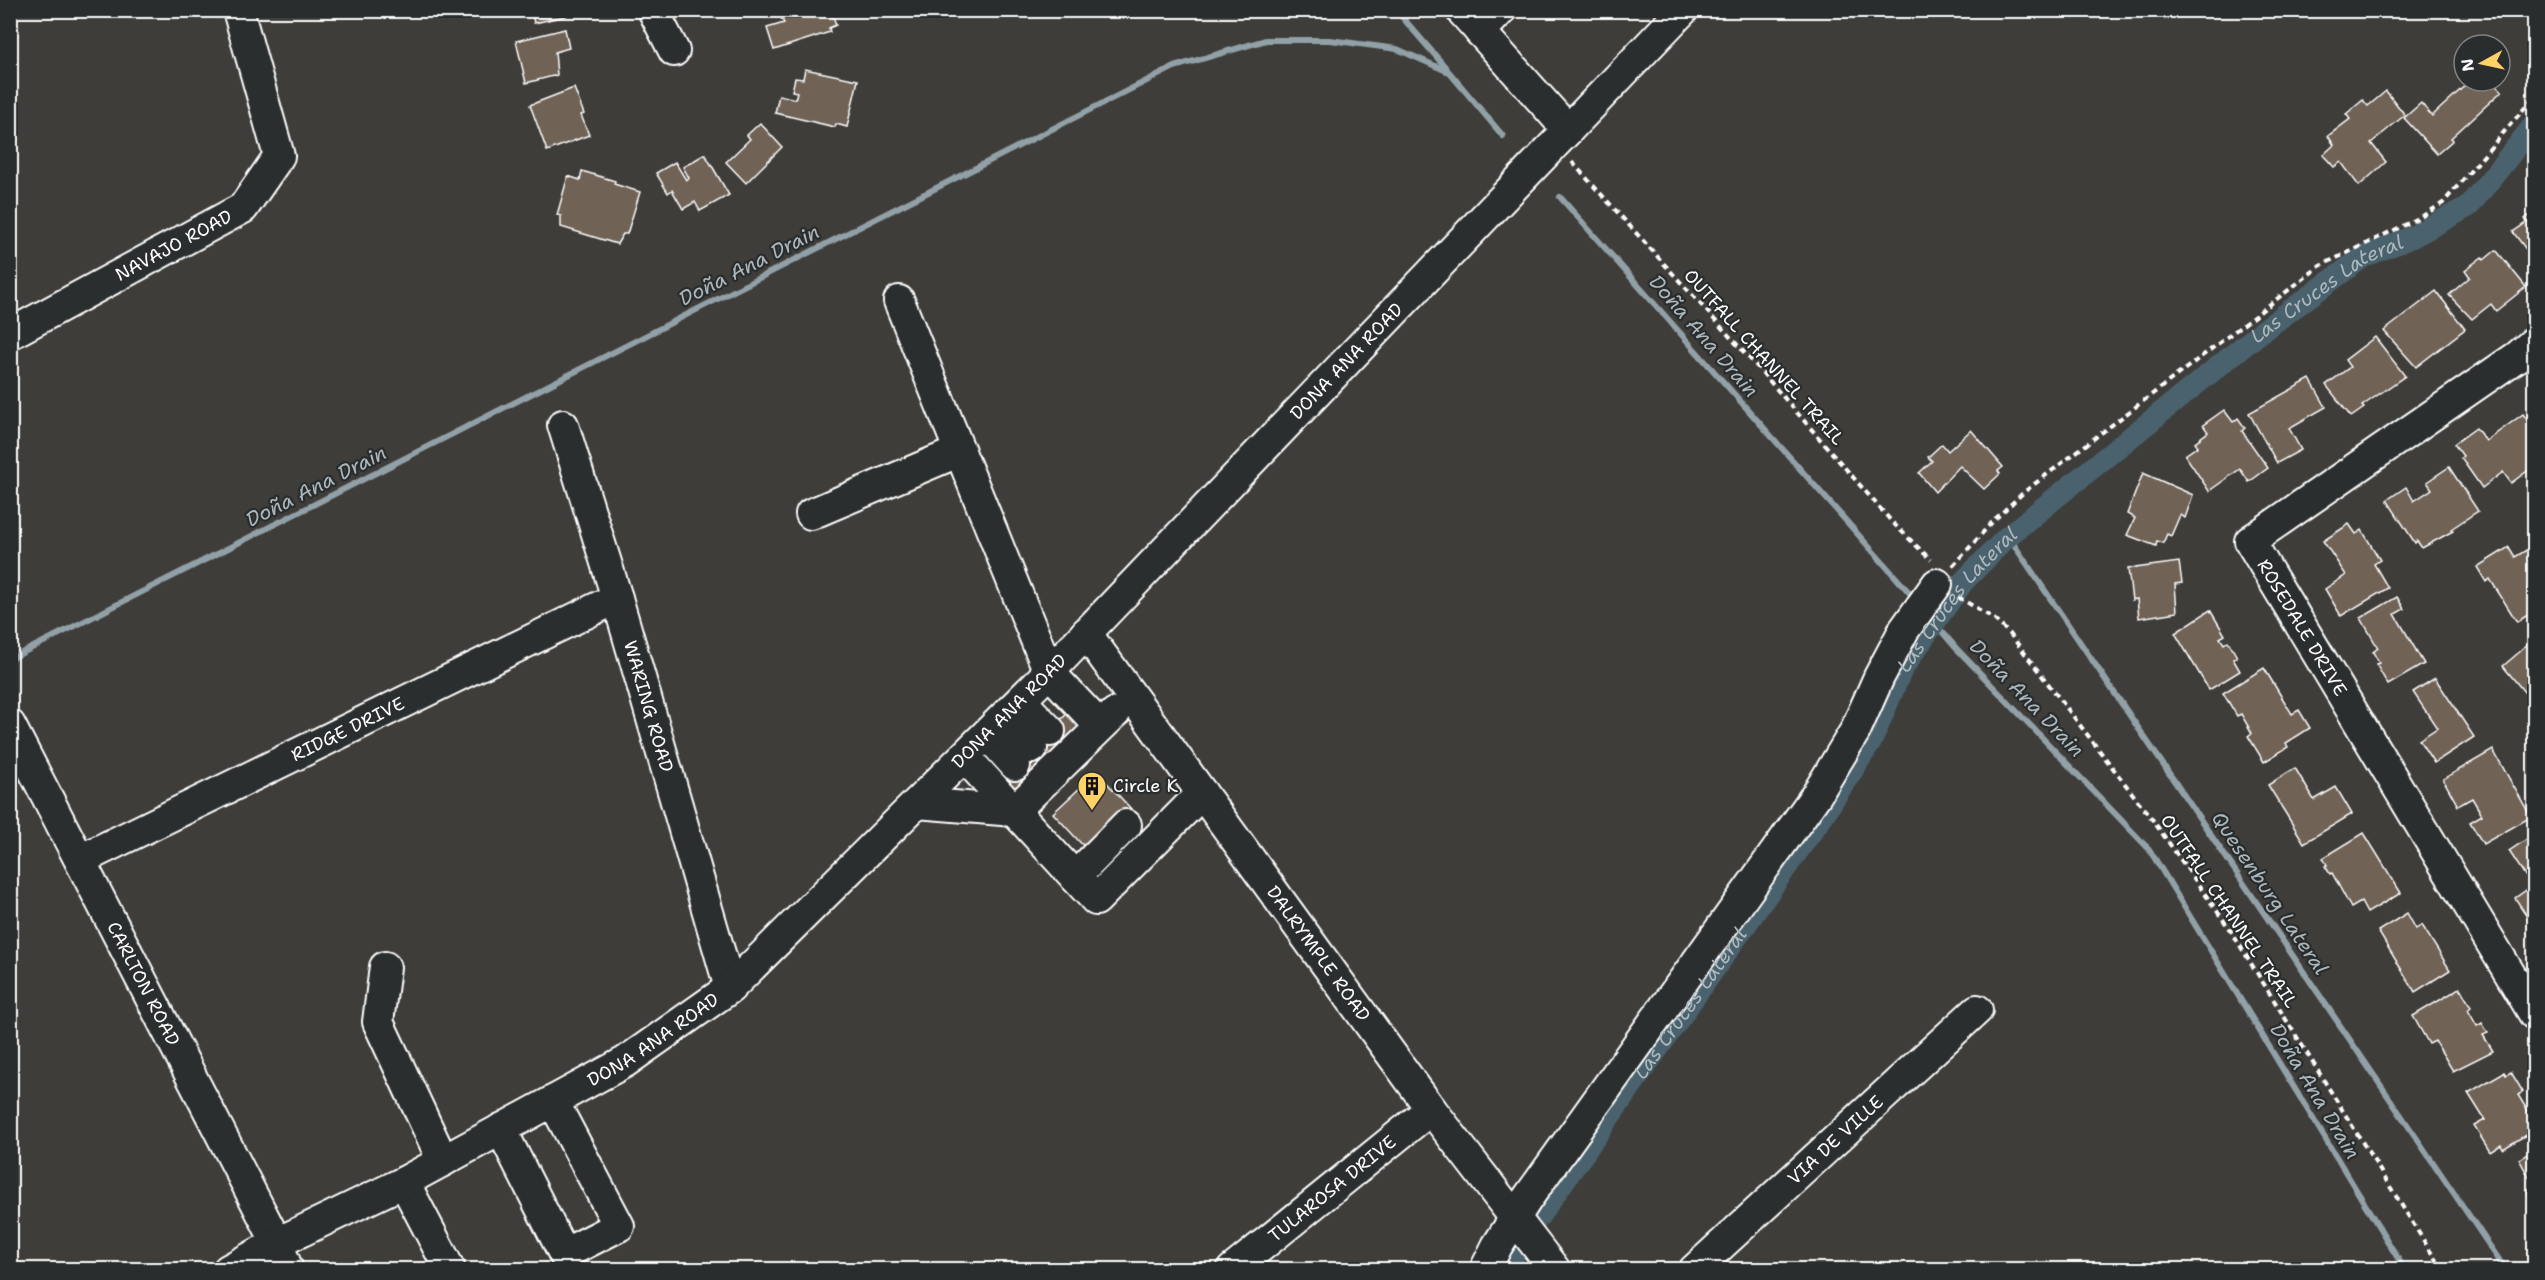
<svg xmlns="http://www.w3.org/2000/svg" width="2545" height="1280" font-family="'Shantell Sans',sans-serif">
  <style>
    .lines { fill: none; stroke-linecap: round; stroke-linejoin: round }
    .stream { stroke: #91a1a7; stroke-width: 6 }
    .canal { stroke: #48626d; stroke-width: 22 }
    .building { fill: #706357; stroke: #fff; stroke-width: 1.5 }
    .minor-casing { stroke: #fff; stroke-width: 34 }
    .path { stroke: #fff; stroke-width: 4; stroke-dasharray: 6 4.5; stroke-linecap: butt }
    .minor { stroke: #2a2d2e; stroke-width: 30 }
    .labels { text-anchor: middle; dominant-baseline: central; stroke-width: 4.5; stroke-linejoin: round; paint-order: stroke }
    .street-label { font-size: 18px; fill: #fff; stroke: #2a2d2e }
    .poi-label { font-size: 18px; fill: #fff; stroke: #2a2d2e; text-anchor: start }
    .water-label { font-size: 20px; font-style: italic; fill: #adb8bd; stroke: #2a2d2e }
  </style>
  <rect width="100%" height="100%" fill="#3f3d3a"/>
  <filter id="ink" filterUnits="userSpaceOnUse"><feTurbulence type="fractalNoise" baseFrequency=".0167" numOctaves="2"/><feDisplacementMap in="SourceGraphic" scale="12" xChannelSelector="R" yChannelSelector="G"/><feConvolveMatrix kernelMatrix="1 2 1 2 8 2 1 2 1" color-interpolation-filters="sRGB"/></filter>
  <g filter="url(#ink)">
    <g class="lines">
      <!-- stream -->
      <g class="stream">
        <path d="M1396 10 1447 69"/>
        <path d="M1560 197 1915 599"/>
        <path d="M2008 536 2506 1270"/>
        <path d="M1927 614 1956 648 2149 849 2405 1270"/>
        <path d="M10 659 1174 67 1266 40H1330L1397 49 1449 72 1503 136"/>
      </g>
      <!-- canal -->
      <g class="canal">
        <path id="s1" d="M1535 1222 1822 817 1871 742 1902 669 1963 582 2008 536 2261 332 2363 257 2412 237 2469 206 2534 125"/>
        <path d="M1506 1270 1520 1243"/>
      </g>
    </g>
    <!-- building -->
    <g class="building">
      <path d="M531 10H564L566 16 534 23Z"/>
      <path d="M776 10H831L836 25 829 28 830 32 774 50 767 28 784 23Z"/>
      <path d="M565 29 569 48 555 52 557 75 526 83 516 41Z"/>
      <path d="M805 69 858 80 847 127 836 124 835 127 775 113 779 95 795 99 797 92 792 91 795 78 803 79Z"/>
      <path d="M2470 81H2493L2502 91 2451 138 2453 140 2437 154 2404 118 2421 103 2432 116Z"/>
      <path d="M574 88 584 114 581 115 589 135 547 151 530 105Z"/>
      <path d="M2386 91 2405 115 2371 143 2386 162 2359 186 2341 162 2334 167 2323 155 2334 145 2328 136 2350 119 2346 114 2363 100 2368 106Z"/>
      <path d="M760 123 782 147 746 183 726 162 750 139 747 135Z"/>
      <path d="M705 154 729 195 700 211 695 202 683 209 672 190 668 193 656 173 675 162 686 180 689 178 683 167Z"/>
      <path d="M582 171 615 181 614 184 640 192 627 234H623L617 244 561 227V216L557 215 568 176 580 180Z"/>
      <path d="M2534 212V260L2513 232 2527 222 2525 219Z"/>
      <path d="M2496 250 2526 287 2496 311 2491 304 2472 319 2449 295 2470 277 2465 270 2482 257 2484 260Z"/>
      <path d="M2436 291 2465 329 2416 367 2384 331Z"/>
      <path d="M2375 337 2405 376 2362 406 2364 408 2351 417 2326 385 2350 367 2345 360Z"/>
      <path d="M2310 379 2326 407 2289 428 2301 450 2277 463 2249 413Z"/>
      <path d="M2224 410 2233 422 2238 418 2245 428 2242 431 2268 468 2249 482 2240 469 2209 491 2185 455 2198 446 2195 442 2208 432 2203 425Z"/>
      <path d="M2523 414 2534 430V466L2511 483 2503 472 2482 488 2461 458 2463 456 2454 444 2476 428 2486 441Z"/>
      <path d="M1971 430 2003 467 1998 471 2000 474 1984 489 1960 466 1935 492 1919 473 1932 461 1928 457 1942 444 1948 451Z"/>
      <path d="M2449 467 2478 511 2451 529 2453 531 2422 548 2417 541 2415 543 2387 500 2406 487 2414 501 2432 489 2427 482Z"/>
      <path d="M2143 473 2193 495 2185 518 2180 515 2171 536 2167 534 2163 543 2157 541 2156 546 2127 535 2135 518 2127 514Z"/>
      <path d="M2349 524 2356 534 2362 530 2380 560 2374 564 2388 588 2341 616 2325 589 2346 575 2323 541Z"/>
      <path d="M2533 546 2534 585 2527 589 2534 601V611L2517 622 2490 579 2486 582 2477 567 2509 547 2515 557Z"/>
      <path d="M2179 562 2182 583 2175 584 2177 612 2139 618 2137 599 2132 600 2128 569Z"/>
      <path d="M2397 597 2404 609 2395 614 2424 664 2388 685 2376 664 2379 663 2373 652 2378 648 2361 618Z"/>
      <path d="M2210 610 2225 635 2220 638 2224 644 2228 641 2237 657 2233 659 2240 671 2209 690 2175 633Z"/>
      <path d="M2530 643 2534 648V704L2503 666Z"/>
      <path d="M2264 668 2292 714 2299 710 2310 728 2286 743 2288 747 2264 762 2248 736 2252 733 2241 714 2237 716 2223 693Z"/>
      <path d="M2435 678 2474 737 2434 763 2419 740 2437 728 2413 692Z"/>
      <path d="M1074 707 1087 720 1016 789 1003 776Z"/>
      <path d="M2493 750 2531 817 2483 844 2470 822 2482 815 2472 798 2458 806 2443 779Z"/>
      <path d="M2295 768 2314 800 2336 787 2352 814 2304 843 2268 785Z"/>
      <path d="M1097 772 1132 810 1088 851 1053 813Z"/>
      <path d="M2364 833 2401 893 2367 913 2361 902 2351 908 2332 873 2330 874 2325 866 2327 865 2323 858Z"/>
      <path d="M2533 835 2534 838V920L2531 922 2515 898 2532 886 2509 851Z"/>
      <path d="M2407 913 2416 929 2422 925 2450 970 2415 992 2378 931Z"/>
      <path d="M2460 988 2471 1007 2468 1010 2477 1026 2482 1023 2488 1033 2483 1035 2493 1051 2453 1071 2435 1041 2429 1044 2413 1016Z"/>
      <path d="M2504 1072 2506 1075 2511 1072 2523 1092 2518 1095 2534 1121V1130L2503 1149 2501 1145 2490 1152 2474 1126 2485 1120 2468 1093Z"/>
      <path d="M2534 1150V1205L2527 1190 2534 1186 2519 1159Z"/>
    </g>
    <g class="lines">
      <!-- minor casing -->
      <g class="minor-casing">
        <g id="minor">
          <path d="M653 10 674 51"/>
          <path d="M1461 10 1568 130"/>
          <path d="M1480 32 1501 10"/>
          <path d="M899 301 1049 672 1100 726"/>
          <path id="s2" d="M10 334 243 208 279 156 238 10"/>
          <path id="s3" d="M2534 342 2518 356 2250 541 2534 1014"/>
          <path id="s4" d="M563 425 617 598 730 988"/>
          <path d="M811 514 960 451"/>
          <path id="s5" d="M1086 633 1431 1109 1555 1270"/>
          <path d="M1021 701 1050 731"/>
          <path d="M1005 717 1032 748"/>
          <path id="s6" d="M10 725 277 1243 288 1270"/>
          <path d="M987 734 1015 765"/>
          <path d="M965 757 1096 900 1202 793"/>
          <path d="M917 803 1014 811 1115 713"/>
          <path id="s7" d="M80 860 617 598"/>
          <path d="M1075 877 1126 825"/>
          <path d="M385 967 378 1022 443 1161"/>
          <path d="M501 1129 564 1254 619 1226 553 1101"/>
          <path d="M404 1182 450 1270"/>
          <path id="s8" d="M228 1270 277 1243 404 1182 625 1062 730 988 1049 672 1683 10"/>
          <path id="s9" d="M1232 1270 1431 1109"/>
          <path d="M1485 1270 1497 1246 1527 1199 1817 794 1855 731 1879 677 1904 630 1937 584"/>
          <path id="s10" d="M1694 1270 1977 1010"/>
        </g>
      </g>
      <!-- path -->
      <g class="path">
        <path d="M1572 162 1760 370 1892 522 1931 560"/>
        <path d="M1953 566 1994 520 2024 492 2320 266 2421 217 2443 203 2534 97"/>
        <path d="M1958 597 1993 618 2010 634 2152 819 2229 928 2442 1270"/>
      </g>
      <!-- minor -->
      <use href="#minor" class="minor"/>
    </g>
  </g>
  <!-- icons -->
  <defs>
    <g id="building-pin" transform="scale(1.5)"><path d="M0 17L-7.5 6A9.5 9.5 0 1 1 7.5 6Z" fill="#ffd166" stroke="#2a2d2e"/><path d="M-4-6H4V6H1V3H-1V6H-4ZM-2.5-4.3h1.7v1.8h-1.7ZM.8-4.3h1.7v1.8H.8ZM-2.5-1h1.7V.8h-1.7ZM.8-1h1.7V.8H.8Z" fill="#111"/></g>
  </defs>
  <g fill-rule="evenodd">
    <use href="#building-pin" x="1092" y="786"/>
  </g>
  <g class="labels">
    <!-- street labels -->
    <g class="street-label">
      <text stroke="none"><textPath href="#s2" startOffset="186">NAVAJO ROAD</textPath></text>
      <text transform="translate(1764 357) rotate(48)">OUTFALL CHANNEL TRAIL</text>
      <text stroke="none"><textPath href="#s8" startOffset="1456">DONA ANA ROAD</textPath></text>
      <text stroke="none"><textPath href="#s3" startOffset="448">ROSEDALE DRIVE</textPath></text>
      <text stroke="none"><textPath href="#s4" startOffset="294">WARING ROAD</textPath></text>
      <text stroke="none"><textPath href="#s8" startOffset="970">DONA ANA ROAD</textPath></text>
      <text stroke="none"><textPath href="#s7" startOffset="298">RIDGE DRIVE</textPath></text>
      <text transform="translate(2229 911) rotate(56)">OUTFALL CHANNEL TRAIL</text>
      <text stroke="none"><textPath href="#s5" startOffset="396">DALRYMPLE ROAD</textPath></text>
      <text stroke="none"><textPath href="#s6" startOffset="291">CARLTON ROAD</textPath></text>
      <text stroke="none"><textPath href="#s8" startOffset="484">DONA ANA ROAD</textPath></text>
      <text stroke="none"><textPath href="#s10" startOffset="192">VIA DE VILLE</textPath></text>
      <text stroke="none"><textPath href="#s9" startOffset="129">TULAROSA DRIVE</textPath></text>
    </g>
    <!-- poi labels -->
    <g class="poi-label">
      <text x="1113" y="786">Circle K</text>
    </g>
    <!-- water labels -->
    <g class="water-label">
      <text transform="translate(749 265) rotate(-27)">Doña Ana Drain</text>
      <text stroke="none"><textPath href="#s1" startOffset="1240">Las Cruces Lateral</textPath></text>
      <text transform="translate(1704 336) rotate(49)">Doña Ana Drain</text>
      <text transform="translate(316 486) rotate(-27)">Doña Ana Drain</text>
      <text stroke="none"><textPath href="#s1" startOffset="754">Las Cruces Lateral</textPath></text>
      <text transform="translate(2027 698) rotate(46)">Doña Ana Drain</text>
      <text transform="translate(2270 893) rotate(56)">Quesenburg Lateral</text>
      <text stroke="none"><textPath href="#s1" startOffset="268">Las Cruces Lateral</textPath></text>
      <text transform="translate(2315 1091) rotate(59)">Doña Ana Drain</text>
    </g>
  </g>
  <!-- margin -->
  <rect width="2545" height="1280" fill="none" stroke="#2a2d2e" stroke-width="36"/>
  <rect x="18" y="18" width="2509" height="1244" fill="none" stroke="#fff" stroke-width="2" filter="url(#ink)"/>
  <!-- north arrow -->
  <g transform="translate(2482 63) rotate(262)"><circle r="28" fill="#2a2d2e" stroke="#7f8182" stroke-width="1.5"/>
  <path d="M0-4.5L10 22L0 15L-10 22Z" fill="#ffd166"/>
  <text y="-9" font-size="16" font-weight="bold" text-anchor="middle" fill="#ffffff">N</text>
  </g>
</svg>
